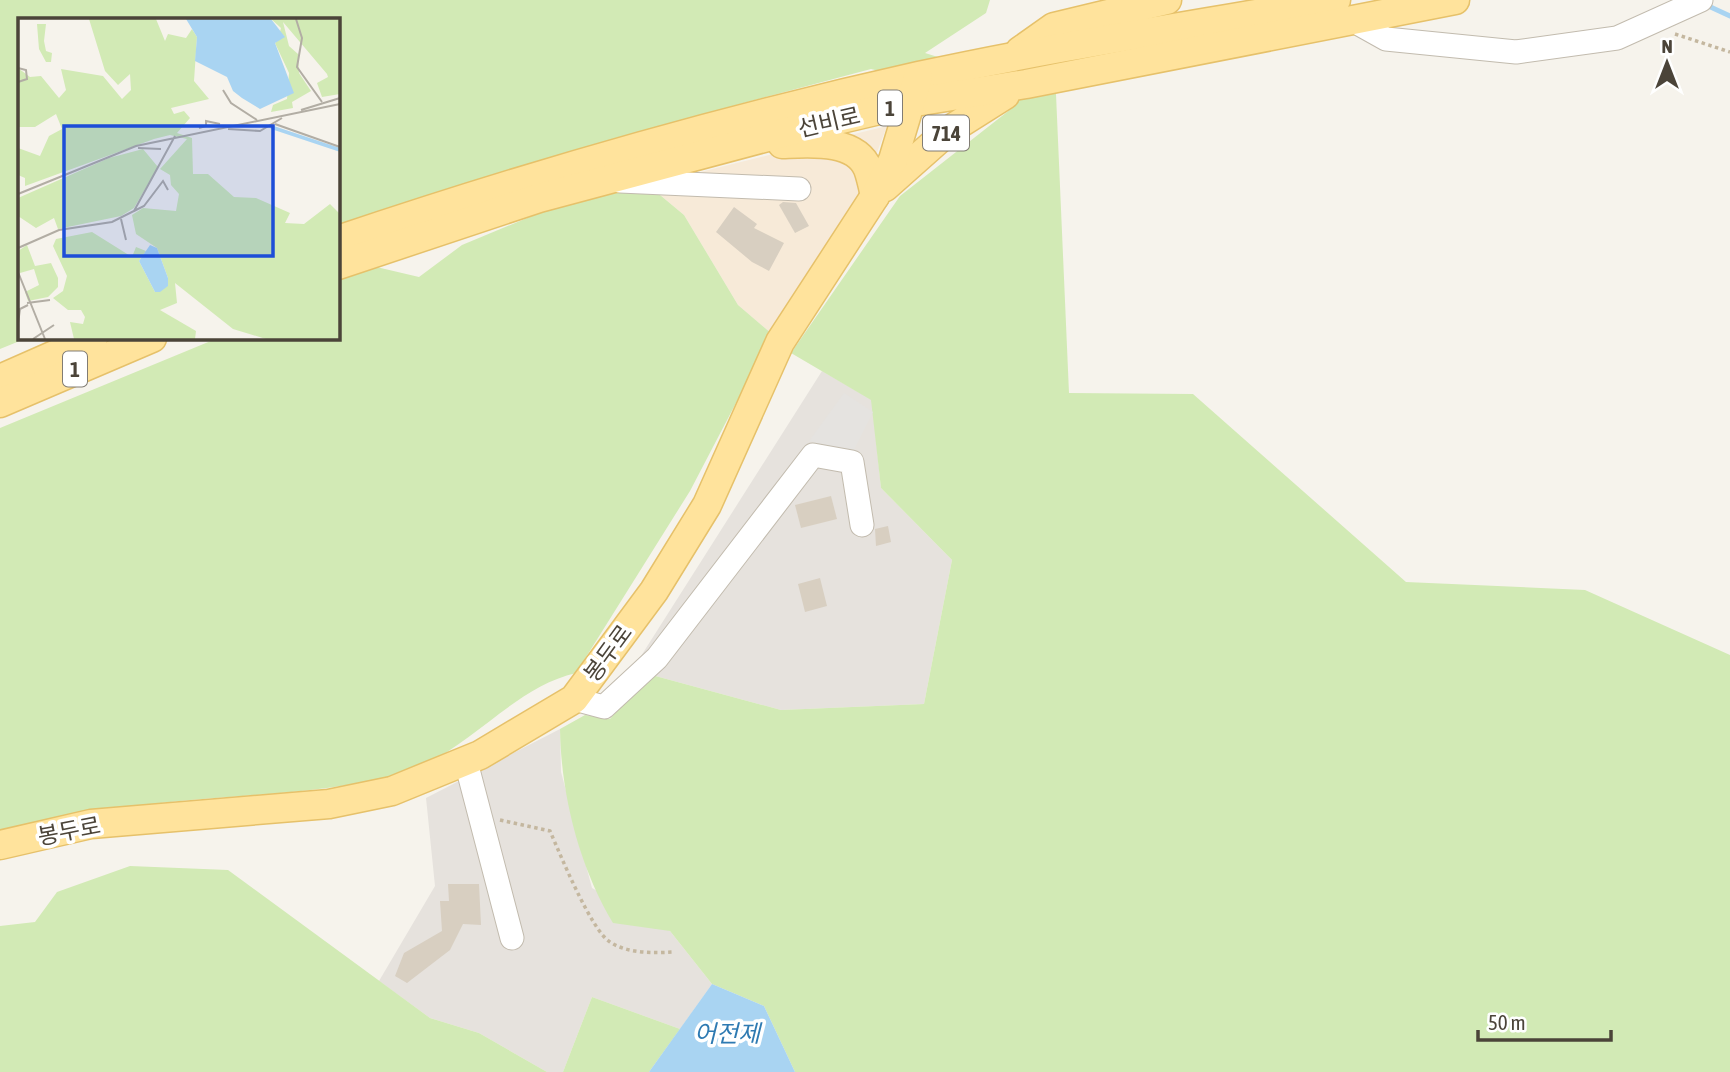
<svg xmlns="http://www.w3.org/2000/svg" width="1730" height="1072" font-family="'Asap Condensed','Noto Sans KR',sans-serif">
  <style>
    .commercial { fill: #f7ead8 }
    .industrial { fill: #e6e2dd }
    .green { fill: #d2eab5 }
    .parking { fill: #e5e3e0 }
    .water { fill: #a9d4f2 }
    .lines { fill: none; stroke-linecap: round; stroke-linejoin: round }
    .stream { stroke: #a9d4f2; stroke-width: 5 }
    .building { fill: #d8cfc1 }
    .minor-casing { stroke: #c2bbae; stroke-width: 25 }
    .major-casing { stroke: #e6c16a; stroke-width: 31 }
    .path { stroke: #c4b79f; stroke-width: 3.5; stroke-dasharray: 3.5 3.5; stroke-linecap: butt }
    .minor { stroke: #fff; stroke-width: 23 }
    .major { stroke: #ffe39c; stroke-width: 28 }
    .labels { text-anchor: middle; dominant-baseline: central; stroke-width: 7; stroke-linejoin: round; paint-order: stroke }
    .shield { fill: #fff; stroke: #817c74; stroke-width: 2 }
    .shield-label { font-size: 21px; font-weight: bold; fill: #4b4439 }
    .street-label { font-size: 23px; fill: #4b4439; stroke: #fff }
    .water-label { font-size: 24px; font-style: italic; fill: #2e7ab2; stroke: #fff }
    .inset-river { fill: none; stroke: #a9d4f2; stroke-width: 3.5 }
    .inset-road { fill: none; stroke: #b2ada4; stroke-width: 2 }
    .view { fill: #1d4ed8; fill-opacity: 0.15; stroke: #1d4ed8; stroke-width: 3.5 }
    .inset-edge { fill: none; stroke: #4b4439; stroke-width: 3.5 }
  </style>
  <rect width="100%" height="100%" fill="#f6f3ec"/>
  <!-- commercial -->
  <path class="commercial" d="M887 126 856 208 772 334 738 305 684 215 648 185Z"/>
  <!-- industrial -->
  <g class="industrial">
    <path d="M822 371 872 400 881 488 952 560 924 704 781 710 648 674 634 667Z"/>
    <path d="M560 729 561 772 592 888 670 931 712 984 680 1029 592 997 563 1072H547L479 1033 430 1018 379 981 435 886 426 798Z"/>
  </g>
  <!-- green -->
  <g class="green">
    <path d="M0 0H990L986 13 925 53 1056 94 1069 393 1193 394 1406 582 1585 590 1730 655V1072H795L764 1006 712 984 670 931 613 923C579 866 561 795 560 729L585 715 610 719 648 674 781 710 924 704 952 560 881 488 871 400 791 353 900 196 1016 105 871 69 740 104 494 177 338 230V19H19V338H27L0 349Z"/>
    <path d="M648 185 684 215 738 305 772 334 690 491 576 673C511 688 467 754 402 773 324 795 242 794 161 803 107 809 53 826 0 837V428L218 338H338V276L368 265 419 277 462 245 544 211Z"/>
    <path d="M130 866 228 870 430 1018 479 1033 547 1072H0V926L35 922 57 892Z"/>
    <path d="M592 997 680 1029 649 1072H563Z"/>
  </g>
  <!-- parking -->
  <path class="parking" d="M844 393 873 412 853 452 809 441Z"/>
  <!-- water -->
  <path class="water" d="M712 984 764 1006 795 1072H649Z"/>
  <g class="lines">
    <!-- stream -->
    <path class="stream" d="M1704 4 1730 16"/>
  </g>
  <!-- building -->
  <g class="building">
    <path d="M783 202 796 203 809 226 795 233 779 205Z"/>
    <path d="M734 207 757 224 754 228 784 243 769 271 752 262 716 232Z"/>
    <path d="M831 496 837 519 801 528 795 505Z"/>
    <path d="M888 526 891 542 876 546 875 529Z"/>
    <path d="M820 578 827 606 805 612 798 584Z"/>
    <path d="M448 884H479L481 925 463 924 450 950 407 983 395 976 404 953 442 931 440 901H449Z"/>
  </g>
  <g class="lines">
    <!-- minor casing -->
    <g class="minor-casing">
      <g id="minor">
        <path d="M1352 20 1386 39 1516 52 1617 38 1701 0"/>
        <path d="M620 181 799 189"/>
        <path d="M574 699 604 707 657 658 813 455 852 462 862 525"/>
        <path d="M466 762 512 938"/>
      </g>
    </g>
    <!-- major casing -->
    <g class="major-casing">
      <g id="major">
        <path d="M1020 51 1054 27 1167 0"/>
        <path d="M782 144C808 143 856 138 868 169 871 177 873 187 875 196"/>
        <path d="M885 187 948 131 1005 95"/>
        <path d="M338 240C528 176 722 120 919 76 1057 46 1197 25 1336 0"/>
        <path d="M338 265 539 198 786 132 909 103 1026 84 1455 0"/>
        <path d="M0 379 93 338"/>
        <path d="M0 403 152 338"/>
        <path d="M0 845 91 824 329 804 392 791 480 755 574 699 654 591 707 505 780 342 875 196 893 160 918 77"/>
      </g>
    </g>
    <!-- path -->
    <g class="path">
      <path d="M1675 34 1730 52"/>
      <path d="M500 820 550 831C560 854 591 930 610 942 628 954 654 953 674 952"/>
    </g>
    <!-- minor -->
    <use href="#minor" class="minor"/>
    <!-- major -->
    <use href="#major" class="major"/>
  </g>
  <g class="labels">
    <!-- shield labels -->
    <g class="shield">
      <rect x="878" y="90.5" width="24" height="35" rx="5"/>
      <rect x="923" y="115.5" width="46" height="35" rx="5"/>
      <rect x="63" y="351.5" width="24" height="35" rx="5"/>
    </g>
    <g class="shield-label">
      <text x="890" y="108">1</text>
      <text x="946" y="133">714</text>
      <text x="75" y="369">1</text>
    </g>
    <!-- street labels -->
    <g class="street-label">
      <text transform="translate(829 122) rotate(-13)">선비로</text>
      <text transform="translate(608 653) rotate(-54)">봉두로</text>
      <text transform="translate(69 831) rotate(-11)">봉두로</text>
    </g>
    <!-- water labels -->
    <g class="water-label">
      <text x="727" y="1033">어전제</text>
    </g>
  </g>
  <!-- overview -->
  <g transform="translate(18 18)">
    <rect width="322" height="322" fill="#f6f3ec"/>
    <path d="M71 1H138L147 23 150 16 168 20 174 11 179 19 176 63 191 81 153 90 156 96 166 93 172 100 159 115 174 120 175 156H190L216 179 238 180 272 195 267 205 286 206 312 186 322 196V321H248L215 311 157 265 159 285 142 292 178 313 177 321H56L52 304 65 306 67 299 63 292H50L35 280 45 273 49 258 35 228 38 221 74 214 114 239 118 229 128 233 121 243 137 274 150 260 139 230 118 216 114 197 125 190 158 193 161 176 153 167 152 157 142 151 169 121 152 117 136 121 7 168V160L0 157V130L22 138 31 118 44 111 38 96 17 109H0V50L12 59 23 58 41 80 48 72 43 51 85 58 104 81 113 72 112 56 100 67 87 53ZM253 1H322V76L304 79 299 65 310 59 309 56 265 4 271 28 280 36 281 55 293 73 274 84 275 90 253 94 255 87 269 81 271 55 257 25 266 17H261L263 10ZM19 6H28L26 23 28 33 34 35 33 44H28L21 31ZM125 131 140 149 116 190 103 198 40 211 36 200 18 210 0 198V180L91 140ZM9 227 17 248 33 245 40 260V269L30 279 10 283 7 274 21 267 16 251 2 255 0 248V233Z" fill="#d2eab5"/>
    <path d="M168 1H253L267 19 257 25 276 75 242 91 224 80 215 73 209 59 177 43 179 19ZM132 227 139 230 150 260V268L142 274H137L121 243Z" fill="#a9d4f2"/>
    <path class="inset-river" d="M253 109 322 132"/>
    <path class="inset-road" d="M278 1 284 20 279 49 304 84M0 50 8 52 9 61 0 64M205 72 213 85 239 102M283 92 322 80M257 106 322 129M181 110 188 108V103L202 106M210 111 242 113 264 100M120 130 143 131M0 176 118 128 322 86M116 193 126 188 145 163 150 172M103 201 108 222M0 230 41 212 94 204 116 193 157 118M0 254 27 321M9 285 32 282M0 305 2 291 10 287M15 321 36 307"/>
    <path class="view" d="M46 108H255V238H46Z"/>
    <rect width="322" height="322" class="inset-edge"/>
  </g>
  <!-- north arrow -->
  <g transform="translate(1667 63)" stroke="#ffffff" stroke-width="5" paint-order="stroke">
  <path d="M0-5L12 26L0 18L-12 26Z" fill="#4b4439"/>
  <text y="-10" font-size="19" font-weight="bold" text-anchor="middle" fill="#4b4439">N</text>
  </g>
  <!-- scale -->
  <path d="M1478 1030v10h133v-10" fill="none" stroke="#4b4439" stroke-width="3.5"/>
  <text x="1488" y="1030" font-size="21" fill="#4b4439" stroke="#ffffff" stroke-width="5" paint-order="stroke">50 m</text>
</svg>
